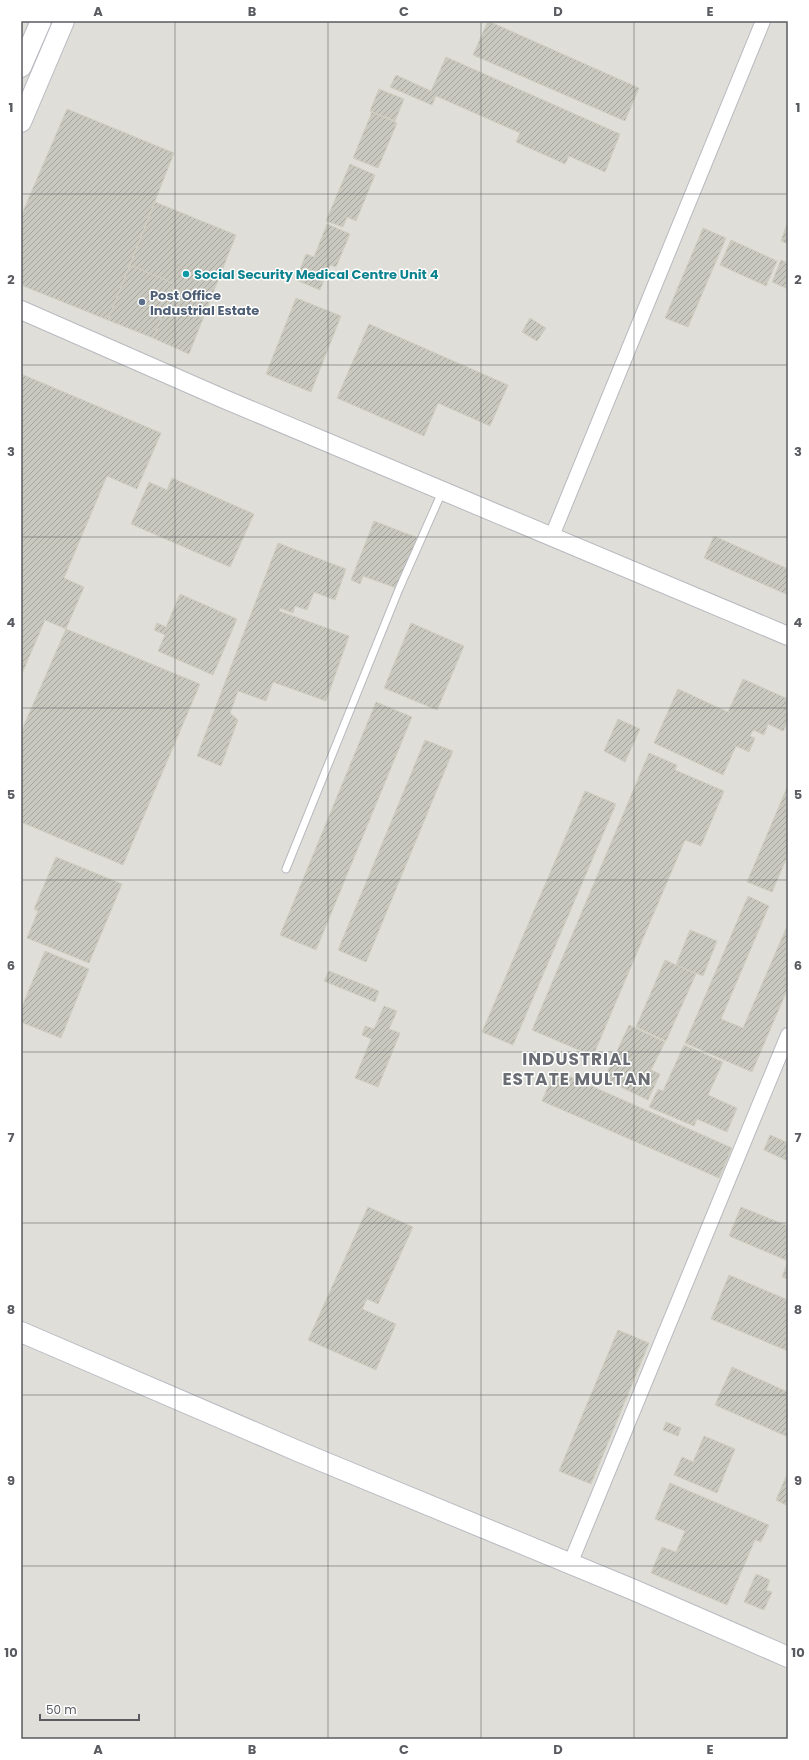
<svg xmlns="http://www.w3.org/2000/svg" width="809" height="1760" font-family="Poppins,sans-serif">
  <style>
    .industrial { fill: #dfded8 }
    .building { fill: url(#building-hatch); stroke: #d0cebf }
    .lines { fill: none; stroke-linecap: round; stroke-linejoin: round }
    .service-casing { stroke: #b8b9bf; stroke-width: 9 }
    .minor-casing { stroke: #b8b9bf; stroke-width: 16 }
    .tertiary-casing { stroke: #b8b9bf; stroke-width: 20 }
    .secondary-casing { stroke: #b9bbc2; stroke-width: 22 }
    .service { stroke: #fff; stroke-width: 7 }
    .minor { stroke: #fff; stroke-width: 14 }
    .tertiary { stroke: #fff; stroke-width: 18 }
    .secondary { stroke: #fff; stroke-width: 20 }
    .grid { fill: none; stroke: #595b61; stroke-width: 1; stroke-opacity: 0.55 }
    .culture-dot { fill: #0f9aa8; stroke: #fff; stroke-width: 1.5 }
    .service-dot { fill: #5c6f8a; stroke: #fff; stroke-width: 1.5 }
    .labels { text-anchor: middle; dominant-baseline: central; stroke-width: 3; stroke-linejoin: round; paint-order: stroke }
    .culture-label { font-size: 13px; font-weight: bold; fill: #0d838f; stroke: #fff; text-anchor: start }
    .service-label { font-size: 13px; font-weight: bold; fill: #4e5e75; stroke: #fff; text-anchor: start }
    .district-label { font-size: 17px; font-weight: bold; letter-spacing: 1px; fill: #6a6d73; stroke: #fff }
    .neatline { fill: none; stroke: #595b61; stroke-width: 1.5 }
    .grid-label { font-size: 13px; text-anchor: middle; font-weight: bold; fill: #595b61 }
  </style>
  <defs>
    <pattern id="building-hatch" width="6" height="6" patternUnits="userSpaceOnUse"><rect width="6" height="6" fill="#c9c8bf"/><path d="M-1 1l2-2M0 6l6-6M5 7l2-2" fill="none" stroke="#a6a59f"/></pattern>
  </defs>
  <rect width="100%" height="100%" fill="#ecebe0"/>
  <!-- industrial -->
  <rect class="industrial" x="21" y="21" width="767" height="1718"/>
  <!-- building -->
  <g class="building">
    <path d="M488 21 639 88 625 121 473 55Z"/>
    <path d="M446 57 620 134 605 172 569 156 565 164 516 142 520 133 436 96 432 105 390 87 396 75 431 91Z"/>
    <path d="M379 89 404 99 395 121 370 111Z"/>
    <path d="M67 109 174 153 108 320 21 285V216Z"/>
    <path d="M372 112 397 123 378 168 353 158Z"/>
    <path d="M350 164 375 175 356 221 347 217 343 227 326 221Z"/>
    <path d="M155 202 236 235 189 354 153 338 175 284 130 265Z"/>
    <path d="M788 221V244L781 241Z"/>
    <path d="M327 224 350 234 336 267 330 265 320 290 296 280 306 254 314 257Z"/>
    <path d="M703 228 726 238 688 327 665 318Z"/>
    <path d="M731 240 777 261 766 286 720 265Z"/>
    <path d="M781 260 788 263V289L772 282Z"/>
    <path d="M130 265 175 284 153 338 108 320Z"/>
    <path d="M296 298 341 316 311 392 266 374Z"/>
    <path d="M530 318 546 328 537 341 522 332Z"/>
    <path d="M369 324 508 385 490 426 438 403 424 436 337 398Z"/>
    <path d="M21 374 161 433 137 489 107 476 64 578 84 587 66 629 45 620 21 676Z"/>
    <path d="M172 478 254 514 230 567 131 524 149 482 167 490Z"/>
    <path d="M374 521 418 538 399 589 363 576 360 584 351 580Z"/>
    <path d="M714 536 788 569V595L704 558Z"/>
    <path d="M278 543 346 569 335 600 314 592 307 610 295 606 293 613 280 608 279 611 349 636 326 701 273 682 266 701 238 691 230 713 238 720 221 766 197 756Z"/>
    <path d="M180 594 237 619 213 675 158 651 165 635 154 630 157 623 166 627Z"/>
    <path d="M411 623 464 646 437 710 384 688Z"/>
    <path d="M66 629 200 684 123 865 21 822V732Z"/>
    <path d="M743 679 788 699V721L783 731 768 724 764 735 753 730 750 736 755 738 749 752 736 746 723 775 654 743 678 689 728 712Z"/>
    <path d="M376 702 412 717 316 950 280 935Z"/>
    <path d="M618 719 640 729 625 762 604 751Z"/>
    <path d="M425 740 453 751 366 962 338 950Z"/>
    <path d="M649 753 677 765 675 770 724 791 701 846 685 840 593 1056 532 1030Z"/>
    <path d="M788 785V855L772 892 747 882Z"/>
    <path d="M585 791 616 804 513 1045 482 1032Z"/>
    <path d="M56 857 122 884 89 963 27 938 38 911 34 909Z"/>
    <path d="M748 896 769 906 721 1019 743 1028 788 924V988L752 1072 685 1043Z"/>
    <path d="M690 930 717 941 703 976 676 965Z"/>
    <path d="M45 951 89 969 61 1038 21 1022V1009Z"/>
    <path d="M665 960 696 974 666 1041 636 1027Z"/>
    <path d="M329 971 379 991 375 1002 324 981Z"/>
    <path d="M384 1006 397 1011 389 1029 400 1033 378 1087 355 1078 371 1039 362 1035 365 1026 374 1029Z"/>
    <path d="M629 1025 665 1042 651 1070 660 1074 648 1100 604 1079Z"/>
    <path d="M684 1045 723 1062 708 1095 737 1108 727 1132 697 1119 694 1126 649 1107 658 1089 663 1091Z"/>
    <path d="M555 1070 732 1148 719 1178 542 1101Z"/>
    <path d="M770 1135 788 1143V1161L764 1150Z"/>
    <path d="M368 1207 413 1227 378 1304 367 1299 362 1309 396 1324 376 1370 308 1340Z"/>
    <path d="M741 1207 788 1226V1279L782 1277 788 1261 729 1236Z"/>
    <path d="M729 1275 788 1300V1351L711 1319Z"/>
    <path d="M618 1330 649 1343 591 1484 559 1471Z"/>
    <path d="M732 1367 788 1392V1437L715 1405Z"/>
    <path d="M666 1422 681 1428 678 1436 663 1430Z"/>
    <path d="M704 1436 735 1449 717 1493 674 1475 682 1457 693 1462Z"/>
    <path d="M788 1472V1506L776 1500Z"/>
    <path d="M670 1483 769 1525 761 1542 755 1540 727 1605 651 1573 662 1547 676 1552 685 1531 655 1519Z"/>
    <path d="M756 1574 770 1580 766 1590 772 1592 764 1610 744 1602Z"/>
  </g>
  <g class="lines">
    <!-- service casing -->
    <g class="service-casing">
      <path id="service" d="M286 869 399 589 442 492"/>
    </g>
    <!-- minor casing -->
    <g class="minor-casing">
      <g id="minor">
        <path d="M552 536 763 21"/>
        <path d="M570 1564 788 1035"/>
      </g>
    </g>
    <!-- tertiary casing -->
    <g class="tertiary-casing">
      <path id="tertiary" d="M21 310 224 399 788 636"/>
    </g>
    <!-- secondary casing -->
    <g class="secondary-casing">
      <g id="secondary">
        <path d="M21 67 41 21"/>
        <path d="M21 122 64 21"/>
        <path d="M21 1332 300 1452 634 1590 788 1657"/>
      </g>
    </g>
    <!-- service -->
    <use href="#service" class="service"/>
    <!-- minor -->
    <use href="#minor" class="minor"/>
    <!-- tertiary -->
    <use href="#tertiary" class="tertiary"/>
    <!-- secondary -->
    <use href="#secondary" class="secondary"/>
  </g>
  <!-- grid -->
  <path class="grid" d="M175 21V1739M328 21V1739M481 21V1739M634 21V1739M21 194H788M21 365H788M21 537H788M21 708H788M21 880H788M21 1052H788M21 1223H788M21 1395H788M21 1566H788"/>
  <!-- markers -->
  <circle class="culture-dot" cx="186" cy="274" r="4"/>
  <circle class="service-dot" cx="142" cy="302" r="4"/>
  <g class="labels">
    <!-- culture labels -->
    <g class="culture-label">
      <text x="194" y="274">Social Security Medical Centre Unit 4</text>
    </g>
    <!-- service labels -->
    <g class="service-label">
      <text x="150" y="295">Post Office<tspan x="150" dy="15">Industrial Estate</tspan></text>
    </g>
    <!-- district labels -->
    <g class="district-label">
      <text x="577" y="1059">INDUSTRIAL<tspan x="577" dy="20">ESTATE MULTAN</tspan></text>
    </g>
  </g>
  <!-- border -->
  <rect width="809" height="1760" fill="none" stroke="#ffffff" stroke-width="44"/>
  <!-- scale -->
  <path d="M40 1714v6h99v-6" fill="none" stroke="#595b61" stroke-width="2"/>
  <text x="46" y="1714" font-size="12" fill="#595b61" stroke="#ffffff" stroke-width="3" paint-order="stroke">50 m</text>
  <rect x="22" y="22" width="765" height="1716" class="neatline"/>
  <g class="grid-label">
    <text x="98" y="16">A</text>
    <text x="252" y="16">B</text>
    <text x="404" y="16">C</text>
    <text x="558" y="16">D</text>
    <text x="710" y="16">E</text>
    <text x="11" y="112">1</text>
    <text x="798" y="112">1</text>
    <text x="11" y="284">2</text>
    <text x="798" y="284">2</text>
    <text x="11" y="456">3</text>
    <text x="798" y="456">3</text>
    <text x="11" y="627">4</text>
    <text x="798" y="627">4</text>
    <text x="11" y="799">5</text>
    <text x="798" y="799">5</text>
    <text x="11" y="970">6</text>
    <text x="798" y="970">6</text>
    <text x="11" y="1142">7</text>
    <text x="798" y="1142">7</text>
    <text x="11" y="1314">8</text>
    <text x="798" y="1314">8</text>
    <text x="11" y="1485">9</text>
    <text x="798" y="1485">9</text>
    <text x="11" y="1657">10</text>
    <text x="798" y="1657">10</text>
    <text x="98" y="1754">A</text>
    <text x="252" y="1754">B</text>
    <text x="404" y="1754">C</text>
    <text x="558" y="1754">D</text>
    <text x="710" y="1754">E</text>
  </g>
</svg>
